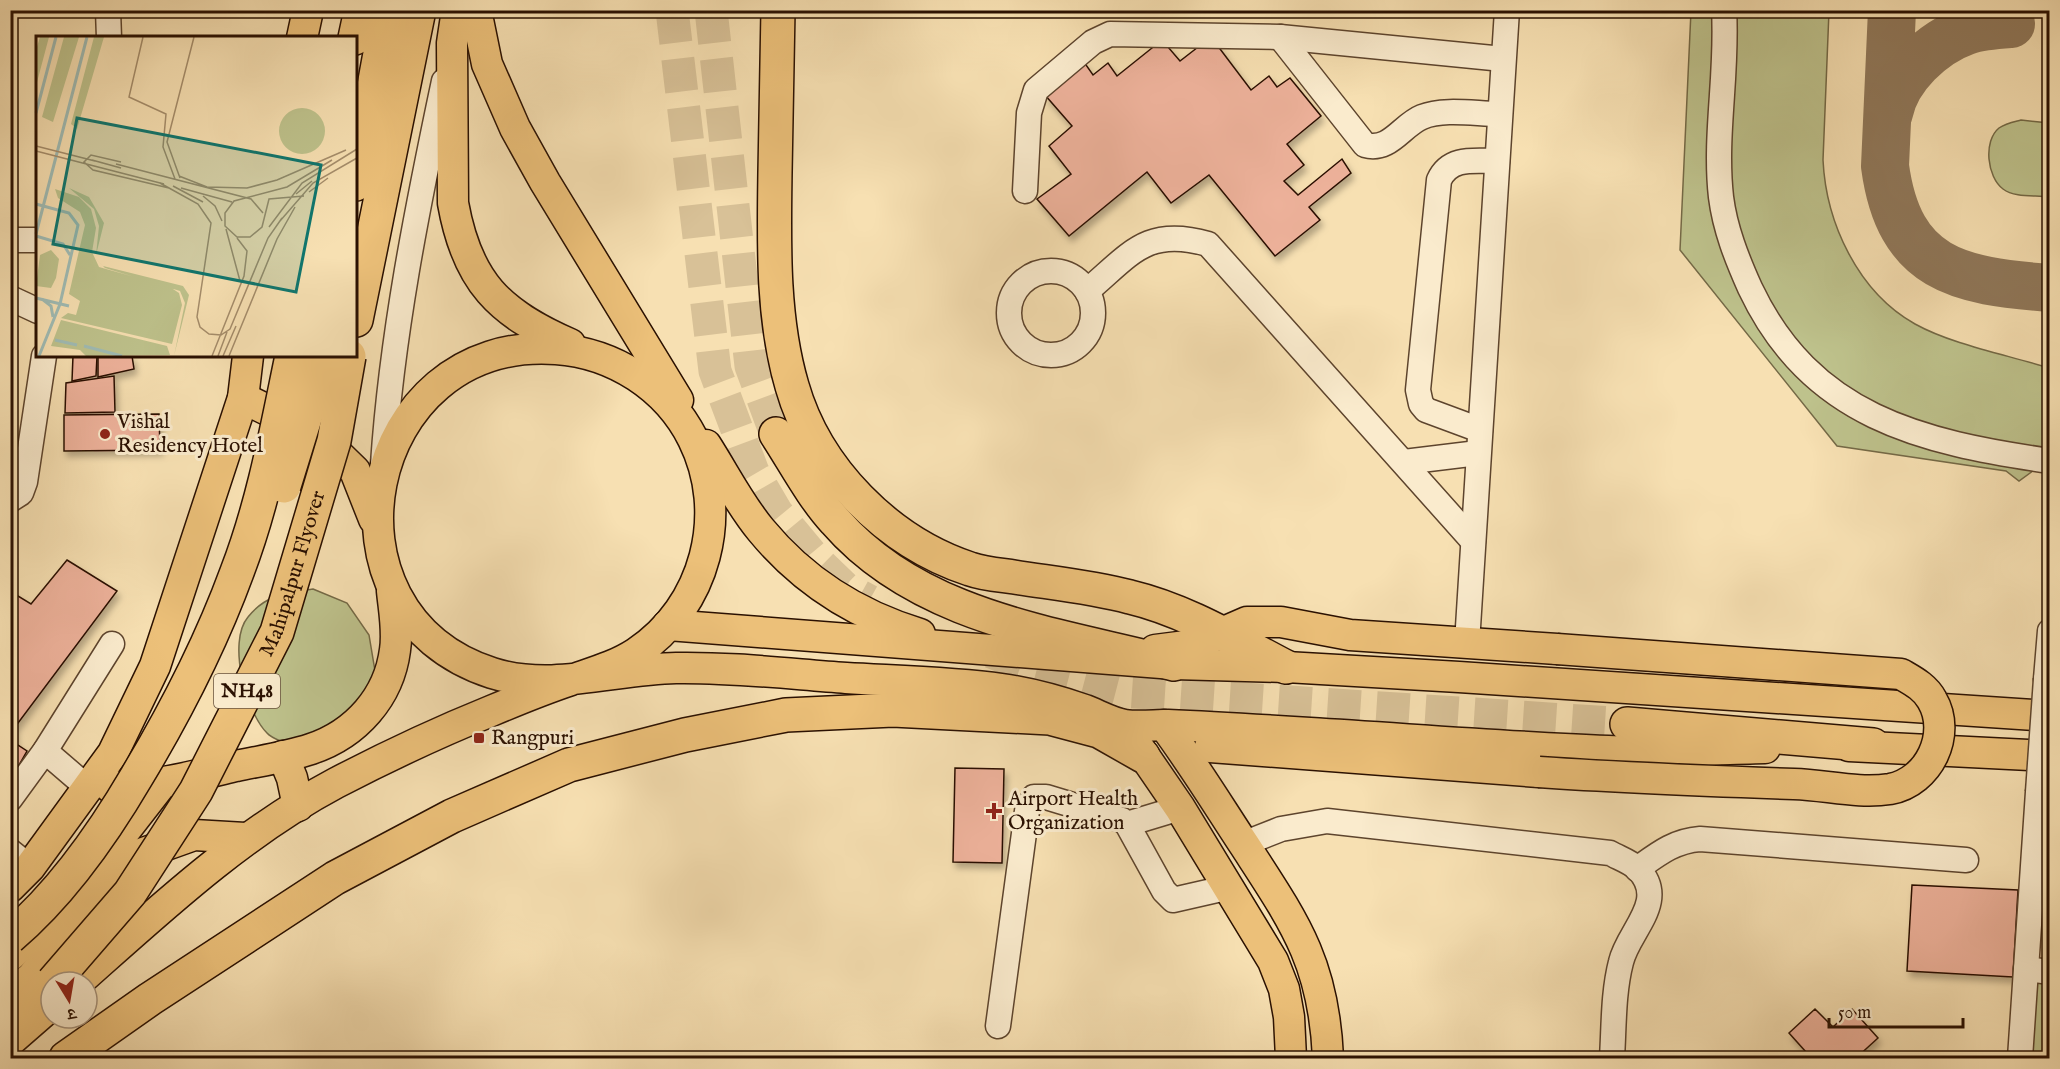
<svg xmlns="http://www.w3.org/2000/svg" width="2060" height="1069" font-family="'IM FELL English','Noto Serif Devanagari',serif">
  <style>
    .green { fill: #bec28c; stroke: #746946; stroke-width: 1.5 }
    .lines { fill: none; stroke-linecap: round; stroke-linejoin: round }
    .taxiway { stroke: #90785a; stroke-width: 48 }
    .building { fill: #edb19a; stroke: #2a1001; stroke-width: 1.5; filter: url(#shadow) }
    .highway-tunnel { stroke: #d8c197; stroke-width: 33; stroke-dasharray: 33 16; stroke-linecap: butt }
    .minor-casing { stroke: #5d442d; stroke-width: 27 }
    .major-casing { stroke: #2a1001; stroke-width: 33 }
    .highway-casing { stroke: #2a1001; stroke-width: 36 }
    .minor { stroke: #faebcd; stroke-width: 24 }
    .major { stroke: #ecc079; stroke-width: 30 }
    .highway { stroke: #ecc079; stroke-width: 33 }
    .minor-bridge-casing { stroke: #5d442d; stroke-width: 27; stroke-linecap: butt }
    .major-bridge-casing { stroke: #2a1001; stroke-width: 33; stroke-linecap: butt }
    .highway-bridge-casing { stroke: #2a1001; stroke-width: 36; stroke-linecap: butt }
    .minor-bridge { stroke: #faebcd; stroke-width: 24 }
    .major-bridge { stroke: #ecc079; stroke-width: 30 }
    .highway-bridge { stroke: #ecc079; stroke-width: 33 }
    .poi-dot { fill: #8f2418; stroke: #faebcd; stroke-width: 2 }
    .labels { text-anchor: middle; dominant-baseline: central; stroke-width: 6; stroke-linejoin: round; paint-order: stroke }
    .shield { fill: #faebcd; stroke: #68523e; stroke-width: 1.5 }
    .shield-label { font-size: 20px; font-weight: bold; fill: #2a1001 }
    .poi-label { font-size: 21px; fill: #2a1001; stroke: #faebcd; text-anchor: start }
    .street-label { font-size: 21px; fill: #2a1001; stroke: #faebcd }
    .inset-river { fill: none; stroke: #9fbbb4; stroke-width: 3 }
    .inset-road { fill: none; stroke: #a58d6b; stroke-width: 1.5 }
    .view { fill: #0f766e; fill-opacity: 0.15; stroke: #0f766e; stroke-width: 3 }
    .inset-edge { fill: none; stroke: #2a1001; stroke-width: 3 }
  </style>
  <defs>
    <filter id="shadow"><feDropShadow dx="3" dy="5.5" stdDeviation="3" flood-color="#0004"/></filter>
  </defs>
  <rect width="100%" height="100%" fill="#f7e0b2"/>
  <filter id="stains"><feTurbulence type="fractalNoise" baseFrequency=".00333" numOctaves="4"/><feColorMatrix values="0 0 0 0 .2 0 0 0 0 .09 0 0 0 0 .02 0 0 0 .5 -.17"/></filter>
  <radialGradient id="worn" r=".72"><stop offset=".6" stop-color="#630" stop-opacity="0"/><stop offset="1" stop-color="#630" stop-opacity=".3"/></radialGradient>
  <!-- green -->
  <g class="green">
    <path d="M1691 11H1714L1713 197 1818 391 2037 468 2019 481 2006 471 1837 446 1680 250Z"/>
    <path d="M1733 11H1829L1823 160C1826 223 1858 292 1915 324 1953 345 2008 355 2049 368V450L1997 444 1885 414 1827 375 1779 322 1761 290 1737 231 1729 177Z"/>
    <path d="M2021 120 2049 123V197C2035 195 2015 198 2003 189 1987 177 1983 141 1999 128 2006 123 2013 122 2021 120Z"/>
    <path d="M313 589 347 603 369 635 375 671 354 718 287 744C281 741 271 738 267 733 246 712 227 642 248 617 266 594 287 593 313 589Z"/>
    <path d="M2049 979V1058H2025L2035 982Z"/>
  </g>
  <g class="lines">
    <!-- taxiway -->
    <g class="taxiway">
      <path d="M1892 10 1885 166C1899 270 1958 281 2050 288"/>
      <path d="M1889 113C1896 77 1932 43 1966 31 1980 26 1996 25 2011 24"/>
    </g>
  </g>
  <!-- building -->
  <g class="building">
    <path d="M1211 37 1251 90 1269 76 1277 87 1290 78 1321 116 1287 144 1304 165 1284 181 1298 195 1342 159 1351 173 1309 207 1320 220 1275 256 1209 175 1171 203 1147 172 1069 236 1037 199 1071 174 1049 146 1072 126 1045 95 1084 62 1093 75 1108 63 1117 76 1162 40 1180 61Z"/>
    <path d="M73 356H97L96 376 72 381Z"/>
    <path d="M98 356H132L134 369 98 377Z"/>
    <path d="M114 376 115 412 65 413 66 383Z"/>
    <path d="M159 414 160 450 64 451V415Z"/>
    <path d="M67 560 117 591 15 727V743L27 751 10 781V591L31 604Z"/>
    <path d="M955 768 1004 769 1002 863 953 862Z"/>
    <path d="M1912 885 2018 890 2013 977 1907 971Z"/>
    <path d="M1815 1009 1833 1027 1852 1009 1878 1038 1856 1058H1799L1806 1052 1789 1033Z"/>
  </g>
  <g class="lines">
    <!-- highway-tunnel -->
    <g class="highway-tunnel">
      <path d="M672 10 715 371 753 472 777 513 815 559 844 587 869 601"/>
      <path d="M711 10 751 366 776 434"/>
      <path d="M991 652 1029 667 1121 691 1627 724"/>
    </g>
    <!-- minor casing -->
    <g class="minor-casing">
      <g id="minor">
        <path d="M108 10 109 38"/>
        <path d="M1724 10C1728 73 1714 135 1721 197 1725 229 1737 259 1750 288 1811 417 1920 442 2050 461"/>
        <path d="M1280 37 1365 145C1390 152 1402 125 1422 117 1444 108 1476 114 1498 114"/>
        <path d="M1025 191 1029 113 1036 90 1093 42 1110 34 1280 37 1503 59"/>
        <path d="M10 240H38"/>
        <circle cx="1051" cy="313" r="42"/>
        <path d="M1087 291C1130 255 1146 226 1208 244L1473 541"/>
        <path d="M10 298 38 311"/>
        <path d="M1480 430 1426 410 1421 404 1418 390 1439 180C1450 156 1475 161 1497 161"/>
        <path d="M1404 462 1478 453"/>
        <path d="M383 464C392 333 417 209 444 81"/>
        <path d="M10 500 21 493 25 482 44 356"/>
        <path d="M1467 643 1507 10"/>
        <path d="M2046 679 2050 631"/>
        <path d="M45 751 88 788"/>
        <path d="M10 799 45 751 112 644"/>
        <path d="M1127 824 1180 808"/>
        <path d="M1243 844 1281 829 1327 821 1610 853C1619 858 1631 862 1638 869 1669 901 1628 931 1621 962 1613 993 1614 1026 1612 1058"/>
        <path d="M10 851 30 867"/>
        <path d="M1637 869C1658 854 1674 841 1700 839L1966 860"/>
        <path d="M2026 969 2050 972"/>
        <path d="M998 1026 1027 811 1034 797H1046L1122 820 1127 824 1164 891 1173 900 1230 887"/>
        <path d="M2020 1058 2038 792"/>
      </g>
    </g>
    <!-- major casing -->
    <g class="major-casing">
      <g id="major">
        <path d="M457 10 452 43 453 203C467 282 499 313 570 344"/>
        <path d="M476 10 487 64 515 128 545 182 678 400"/>
        <path d="M302 38 308 10"/>
        <path d="M243 398 318 435 355 471 374 519"/>
        <path d="M706 445C724 473 740 505 761 530 803 581 857 615 920 634"/>
        <path d="M668 625 1174 664 1286 667 1459 677 2050 716"/>
        <path d="M1155 650 1194 645 1247 622H1281L1350 635 1557 649"/>
        <path d="M1164 725C1193 764 1218 805 1245 846 1295 923 1324 963 1328 1058"/>
        <path d="M1130 735 1180 808 1273 961 1284 989 1289 1017 1291 1058"/>
        <path d="M1849 746 2050 756"/>
        <path d="M1210 747 1539 772"/>
        <path d="M283 756 292 778 298 806"/>
        <path d="M110 787C153 787 194 776 236 766 260 761 287 757 311 749 356 734 389 697 395 650 398 631 394 611 392 591"/>
        <path d="M10 887 30 867 113 753 155 666 243 398 248 356"/>
        <path d="M10 956 71 900 162 783"/>
        <path d="M78 982C159 910 240 834 336 783 386 757 439 732 491 711 517 700 544 689 571 680 594 672 616 666 636 653 706 607 730 513 693 439 667 387 614 353 556 349 362 335 306 613 492 673 552 692 615 669 676 668 732 667 790 674 846 678 898 681 951 682 1002 689 1029 693 1059 701 1085 710 1098 715 1112 723 1125 725 1138 727 1154 725 1168 725 1215 727 1263 730 1310 733 1409 739 1509 747 1608 751 1660 753 1713 749 1765 748"/>
        <path d="M10 995 32 977 118 871 138 855 194 835 245 838"/>
        <path d="M10 1041 49 1007"/>
      </g>
    </g>
    <!-- highway casing -->
    <g class="highway-casing">
      <g id="highway">
        <path d="M778 10C777 64 776 118 775 172 774 243 772 318 792 386 816 470 888 542 970 569 984 574 1000 575 1014 577 1052 583 1092 587 1130 597 1185 610 1236 641 1286 667"/>
        <path d="M355 38 361 10"/>
        <path d="M356 184 388 10"/>
        <path d="M356 320 419 10"/>
        <path d="M776 434C795 463 812 496 835 521 920 619 1056 633 1174 664"/>
        <path d="M1627 724 1873 745"/>
        <path d="M10 1021 51 984"/>
        <path d="M66 1058 150 999 335 878 452 816 569 765 685 735 786 715 893 710 1050 718 1099 731 1143 756"/>
      </g>
    </g>
    <!-- minor -->
    <use href="#minor" class="minor"/>
    <!-- major -->
    <use href="#major" class="major"/>
    <!-- highway -->
    <use href="#highway" class="highway"/>
    <!-- minor-bridge casing -->
    <g class="minor-bridge-casing">
      <path id="minor-bridge" d="M2038 792 2046 679"/>
    </g>
    <!-- major-bridge casing -->
    <g class="major-bridge-casing">
      <path id="major-bridge" d="M1539 772C1624 778 1709 781 1794 784 1826 785 1858 794 1890 789 1929 782 1952 734 1932 700 1925 687 1913 681 1901 674L1557 649"/>
    </g>
    <!-- highway-bridge casing -->
    <g class="highway-bridge-casing">
      <g id="highway-bridge">
        <path d="M284 486 313 392 321 356"/>
        <path d="M10 937C62 893 103 834 137 776 176 711 211 643 237 572 264 502 277 428 292 356"/>
        <path id="s1" d="M53 982 130 893 196 791 277 632 334 441 349 356"/>
      </g>
    </g>
    <!-- minor-bridge -->
    <use href="#minor-bridge" class="minor-bridge"/>
    <!-- major-bridge -->
    <use href="#major-bridge" class="major-bridge"/>
    <!-- highway-bridge -->
    <use href="#highway-bridge" class="highway-bridge"/>
  </g>
  <!-- markers -->
  <g class="poi-dot">
    <circle cx="105" cy="434" r="6"/>
    <rect x="473" y="732" width="12" height="12" rx="3"/>
    <path d="M991 802h6v6h6v6h-6v6h-6v-6h-6v-6h6z"/>
  </g>
  <g class="labels">
    <!-- shield labels -->
    <rect class="shield" x="214" y="674" width="66" height="34" rx="4.5"/>
    <g class="shield-label">
      <text x="247" y="691">NH48</text>
    </g>
    <!-- poi labels -->
    <g class="poi-label">
      <text x="117" y="422">Vishal<tspan x="117" dy="24">Residency Hotel</tspan></text>
      <text x="491" y="738">Rangpuri</text>
      <text x="1008" y="799">Airport Health<tspan x="1008" dy="24">Organization</tspan></text>
    </g>
    <!-- street labels -->
    <g class="street-label">
      <text stroke="none"><textPath href="#s1" startOffset="478">Mahipalpur Flyover</textPath></text>
    </g>
  </g>
  <!-- overview -->
  <g transform="translate(36 36)">
    <rect width="321" height="321" fill="#f7e0b2"/>
    <path d="M4 1H13L0 50V14ZM28 1H43L17 86 6 81ZM58 1H68L41 93 35 88ZM243 95a23 23 0 1 1 46 0a23 23 0 1 1-46 0ZM33 152 53 161 68 187 60 219 63 190 58 173ZM19 153 43 161 55 173 60 192 56 216 63 231 134 251 143 257 146 269 136 308 25 282 32 277 40 279 44 265 33 258 49 189 44 176 22 162ZM15 214 23 223 20 242 15 252 0 250 4 219ZM59 222 67 230 147 250 153 259 138 320 149 267 144 255 69 232ZM25 284 131 310 134 319 50 320 44 314 15 310Z" fill="#bec28c"/>
    <path class="inset-river" d="M0 77 20 1M0 168 33 177 42 189 24 268 3 320M0 198 51 1M0 200 27 208 34 219M0 262 33 270M6 263 15 270 17 281M19 304 41 309M48 310 86 320"/>
    <path class="inset-road" d="M107 1 93 61 130 78 127 111 139 143M0 110 59 125M0 115 128 148M56 124 85 132M85 126 55 119 48 126 57 134 133 152M80 128 215 163 227 177M143 140 171 151 211 152 241 144 310 114M144 142 131 106 158 1M124 147 162 168 175 187 161 281 164 291 173 298 185 299 194 293 232 202 246 182M137 150 167 166M145 152 196 166M273 156 292 142M260 158 276 145M167 160 179 170 186 185M268 160 233 163 226 191 214 201H201L189 190V177L198 165 251 151 296 124M244 185 277 147 321 122M233 191 266 147 321 113M190 193 204 245M176 320 208 240 211 215 201 202M182 320 191 296M187 320 200 290M193 320 241 203 259 171"/>
    <path class="view" d="M41 82 285 129 260 256 17 208Z"/>
    <rect width="321" height="321" class="inset-edge"/>
  </g>
  <!-- margin -->
  <rect width="2060" height="1069" fill="none" stroke="#f7e0b2" stroke-width="36"/>
  <rect x="12" y="12" width="2036" height="1045" fill="none" stroke="#2a1001" stroke-width="3"/>
  <rect x="18" y="18" width="2024" height="1033" fill="none" stroke="#2a1001" stroke-width="1.5"/>
  <!-- north arrow -->
  <g transform="translate(69 1000) rotate(169)"><circle r="28" fill="#faebcd" stroke="#a7937b" stroke-width="1.5"/>
  <path d="M0-4.5L10 22L0 15L-10 22Z" fill="#8f2418"/>
  <text y="-9" font-size="16" font-weight="bold" text-anchor="middle" fill="#2a1001">उ</text>
  </g>
  <!-- scale -->
  <path d="M1829 1018v9h134v-9" fill="none" stroke="#2a1001" stroke-width="3"/>
  <text x="1838" y="1018" font-size="18" fill="#2a1001" stroke="#faebcd" stroke-width="4.5" paint-order="stroke">50 m</text>
  <rect width="100%" height="100%" filter="url(#stains)"/>
  <rect width="100%" height="100%" fill="url(#worn)"/>
</svg>
